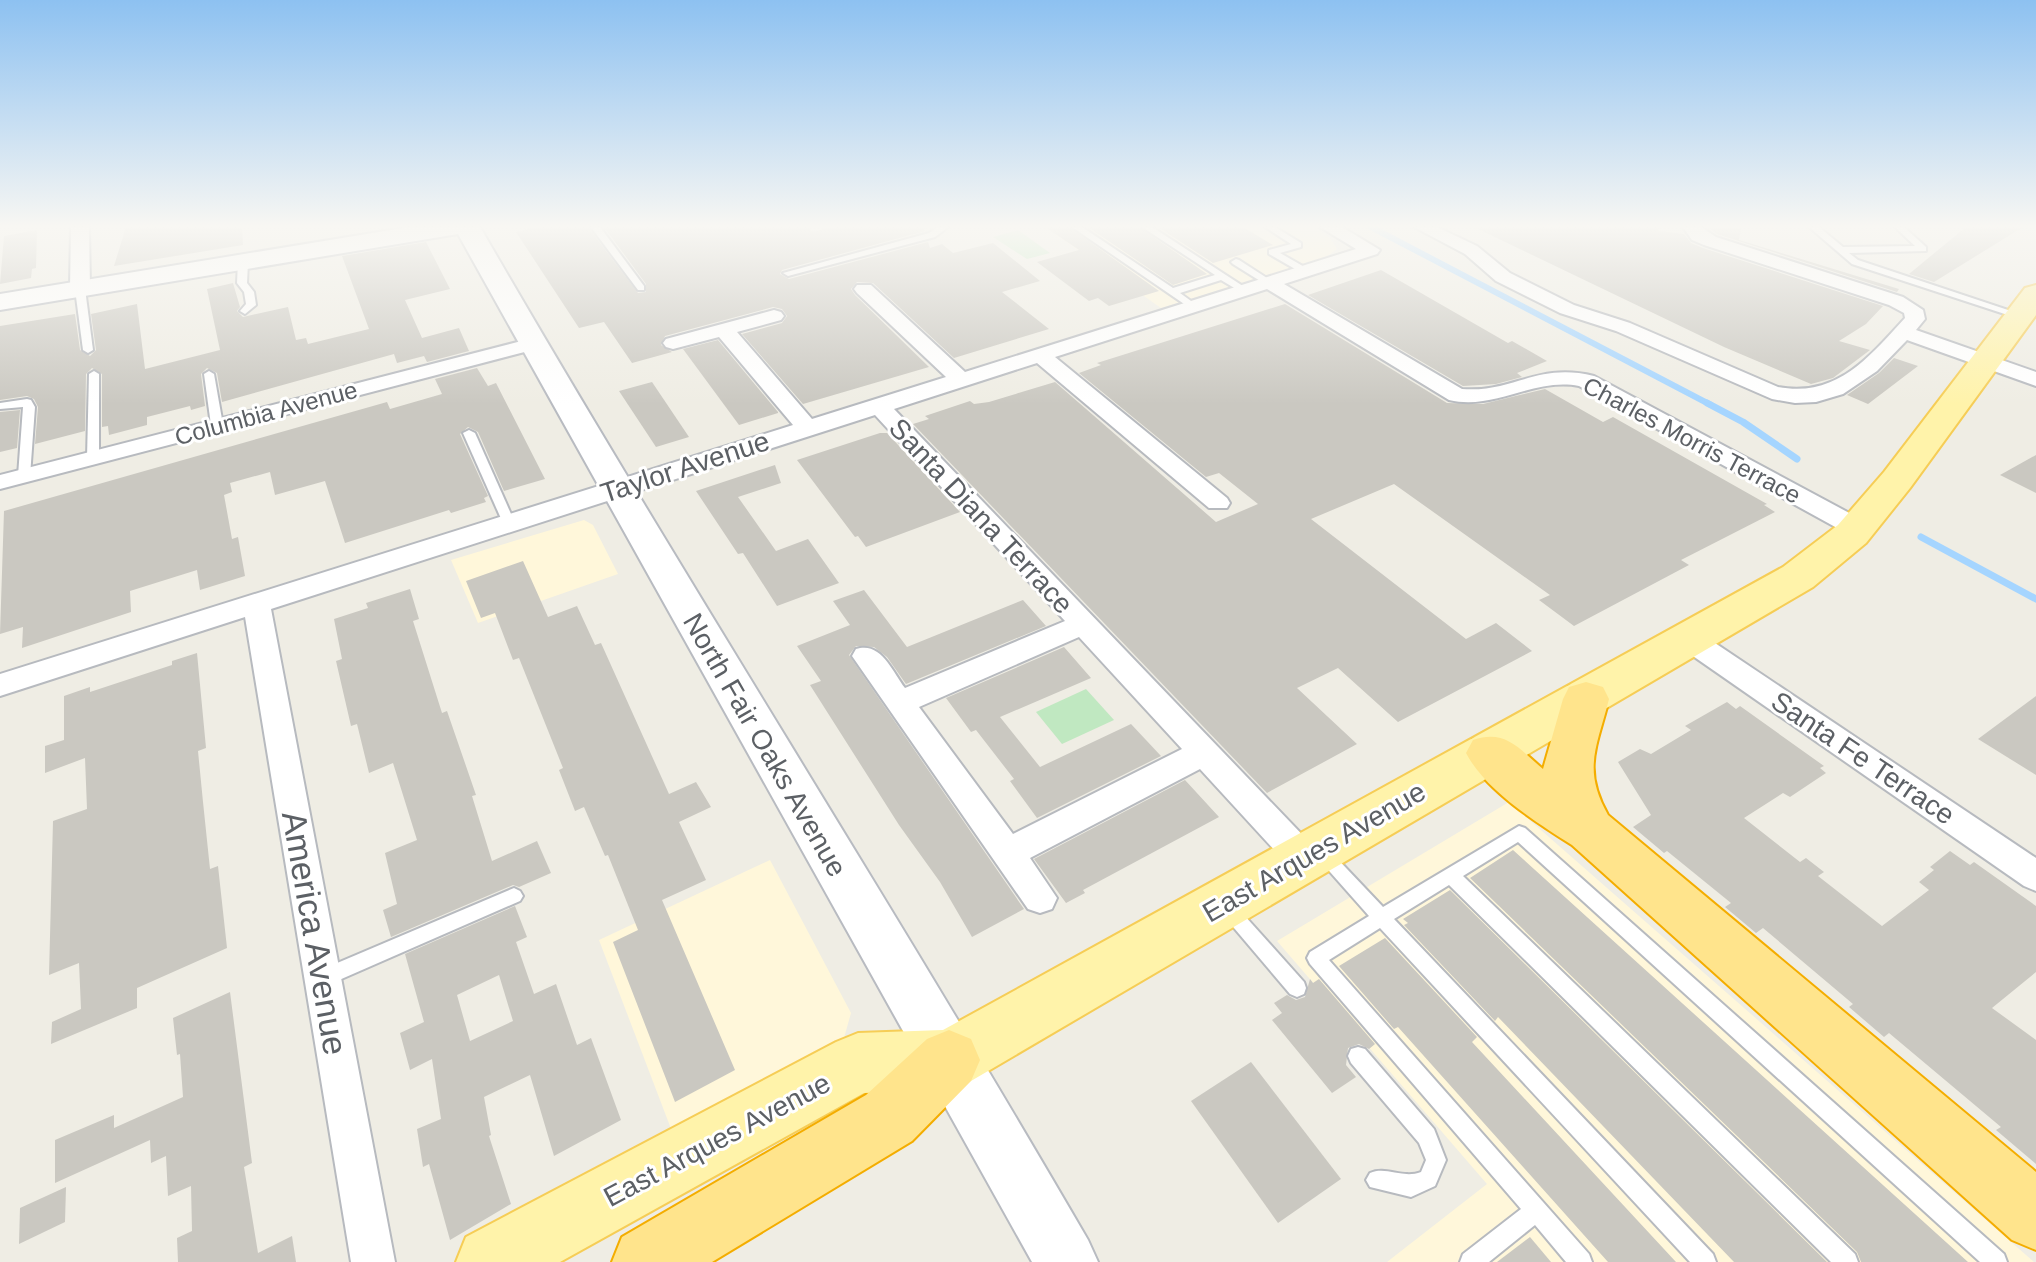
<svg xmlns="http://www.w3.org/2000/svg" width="2036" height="1262" font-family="Arial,sans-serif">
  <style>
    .commercial { fill: #fff7da }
    .green { fill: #c0e8c1 }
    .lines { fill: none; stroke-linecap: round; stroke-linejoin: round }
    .stream-far1 { stroke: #a5d5ff; stroke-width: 6 }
    .stream { stroke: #a5d5ff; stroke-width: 7 }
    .building { fill: #cac8c1; fill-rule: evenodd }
    .lane-casing { stroke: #b7babf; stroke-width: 4 }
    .street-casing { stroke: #b7babf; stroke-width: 4 }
    .secondary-casing { stroke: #b8bbc1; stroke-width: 4 }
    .primary-casing { stroke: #f6cd56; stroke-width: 4 }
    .highway-casing { stroke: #f4ad00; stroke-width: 4 }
    .lane { fill: #fff; fill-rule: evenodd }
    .street { fill: #fff; fill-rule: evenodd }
    .secondary { fill: #fff; fill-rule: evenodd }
    .primary { fill: #fff3aa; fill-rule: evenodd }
    .highway { fill: #ffe48c; fill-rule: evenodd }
    .labels { text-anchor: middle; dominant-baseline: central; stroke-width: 6; stroke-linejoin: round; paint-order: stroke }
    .far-street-label { font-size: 24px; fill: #5c6065; stroke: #fff }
    .street-label { font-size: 28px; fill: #5c6065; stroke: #fff }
    .near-street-label { font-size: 34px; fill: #5c6065; stroke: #fff }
  </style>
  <rect width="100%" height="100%" fill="#efede4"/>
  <!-- commercial -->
  <g class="commercial">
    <path d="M1045 227H1314L1330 238 1337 249 1325 258 1161 308Z"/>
    <path d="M584 520 593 525 618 574 478 623 451 560Z"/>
    <path d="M1509 802 2034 1262H1387L1487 1184 1277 941Z"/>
    <path d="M770 860 851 1013 844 1038 817 1056 673 1134 599 940Z"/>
  </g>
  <!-- green -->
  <g class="green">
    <path d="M1018 230 1050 253 1027 259 993 237Z"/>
    <path d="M1086 689 1114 720 1062 744 1036 712Z"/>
  </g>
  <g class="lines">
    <!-- stream-far1 -->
    <path class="stream-far1" d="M1371 227 1711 405"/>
    <!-- stream -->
    <g class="stream">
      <path d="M1707 403 1743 422 1797 459"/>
      <path d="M1921 537 2036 599"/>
    </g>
  </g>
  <!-- building -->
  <g class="building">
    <path d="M126 227H242L243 245 114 266Z"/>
    <path d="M537 227H588L638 293 646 292V284L604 227H808L813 232 831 227H924L925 231 782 270 780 274 789 279 928 242 930 248 942 244 953 253 993 243 1040 281 1002 292 1049 329 954 358 873 283 857 282 851 289 855 295 929 367 803 404 742 334 782 323 787 316 782 309 773 307 665 336 661 345 672 352 632 363 604 322 579 328 516 232Z"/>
    <path d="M1045 227H1069L1159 291 1109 306 1098 298 1089 301 1037 262 1079 250Z"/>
    <path d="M1088 227H1139L1207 274 1173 285Z"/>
    <path d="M1158 227H1243L1273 245 1213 263Z"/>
    <path d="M1474 227H1658L1659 231 1684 234 1691 243 1703 248 1883 306 1866 324 1839 341 1870 350 1833 378 1811 384 1724 347Z"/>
    <path d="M1707 227 1741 229 1739 240 1899 289 1897 292 1717 234Z"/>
    <path d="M1966 227H2023L1934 282 1909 274Z"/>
    <path d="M37 230 36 268 32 269 31 278 0 284 4 236Z"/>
    <path d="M426 242 450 289 405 300 422 338 459 328 469 351 427 362 424 356 397 363 394 354 222 402 217 373 207 368 201 374 205 406 191 410 190 406 147 417V425L109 435 108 426 102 427V374L92 368 86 374 85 431 35 444 38 407 34 399 27 396 0 400V326L75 314 80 350 90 356 96 350 91 314 137 304 145 369 220 350 207 289 233 283 240 307 237 311 243 317 288 307 296 340 306 338 308 344 369 329 342 256Z"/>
    <path d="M1381 270 1508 343 1512 341 1547 361 1517 373 1522 377 1496 384 1463 386 1308 295Z"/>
    <path d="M1285 304 1447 403 1483 404 1545 389 1603 422 1613 417 1767 504 1764 505 1775 512 1681 560 1689 565 1574 626 1539 600 1550 595 1394 484 1311 519 1466 639 1496 623 1532 651 1398 722 1338 668 1297 688 1357 744 1267 793 913 424 929 419 925 416 970 401 974 404 989 402 1055 382 1216 522 1258 504 1219 473 1206 477 1079 373 1101 365 1097 363Z"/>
    <path d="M718 340 778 412V413L739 425 683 349Z"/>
    <path d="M1894 358 1918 366 1868 404 1847 395 1879 373Z"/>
    <path d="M477 368 488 386 496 383 545 479 504 491 478 432 468 427 460 434 488 496 484 498 486 502 451 513 449 510 345 543 325 481 275 495 270 472 230 483 232 492 224 495 232 539 238 537 245 576 200 590 197 570 130 591 131 612 22 648 23 627 0 634 4 511 387 402 390 409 442 394 435 379Z"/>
    <path d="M652 382 689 437 656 447 619 391Z"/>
    <path d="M20 410 17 448 0 452V412Z"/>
    <path d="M880 433H887L960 512 866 547 858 536 855 537 797 460Z"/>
    <path d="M2036 455V493L2000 475Z"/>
    <path d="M775 465 781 483 738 497 776 551 808 539 839 583 777 606 743 553 738 554 696 491Z"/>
    <path d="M523 561 548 617 577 606 595 645 601 643 669 794 696 782 711 807 679 822 706 880 662 900 735 1070 675 1102 613 942 638 930 608 855 605 856 584 807 575 811 559 770 563 768 519 658 513 660 495 613 481 618 466 581Z"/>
    <path d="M410 589 419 619 413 621 442 713 447 711 476 795 472 796 492 861 537 841 551 873 519 887 513 885 391 937 383 910 397 904 385 853 417 840 393 763 369 773 357 724 351 726 336 661 342 659 334 619 368 608 366 603Z"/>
    <path d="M864 590 907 647 1023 600 1046 626 906 684 887 657 874 647 856 646 849 655 1024 909 972 937 940 882 899 825 810 685 821 681 797 646 850 625 833 601Z"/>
    <path d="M1064 647 1091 678 1000 717 1040 767 1131 724 1161 756 1037 818 1010 781 1014 779 976 730 971 732 946 698Z"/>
    <path d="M197 653 206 748 198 751 203 802 210 869 218 866 227 948 137 988V1008L51 1044 52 1022 81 1009 79 963 49 975 53 821 87 809 85 758 45 773V746L64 740V696L90 687V692L172 665V661Z"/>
    <path d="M2036 696V775L1978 739Z"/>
    <path d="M1727 702 1736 709 1740 706 1824 766 1820 768 1826 773 1790 797 1783 793 1744 818 1800 862 1806 858 1824 872 1818 876 1882 926 1929 890 1919 882 1934 870 1930 867 1950 851 1970 865 1974 862 2036 906V972L1992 1008 2036 1040V1164L1996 1130 2001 1127 1889 1033 1884 1037 1849 1007 1853 1004 1763 928 1756 933 1725 907 1731 903 1667 851 1664 853 1633 827 1651 815 1618 762 1640 749 1651 754 1691 730 1685 726Z"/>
    <path d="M1185 780 1219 817 1083 890 1085 893 1066 903 1034 859Z"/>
    <path d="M1513 850 1968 1262H1861L1857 1252 1470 878Z"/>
    <path d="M1450 890 1827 1262H1734L1498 1017 1495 1021 1404 925 1408 923 1403 919Z"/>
    <path d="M515 906 527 937 516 942 534 994 556 984 577 1045 591 1038 621 1120 554 1156 530 1075 484 1097 491 1135 489 1136 511 1204 450 1240 429 1164 423 1167 417 1129 441 1119 432 1059 410 1070 400 1033 424 1022 405 954ZM499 975 513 1021 470 1041 457 995Z"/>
    <path d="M1385 938 1477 1037 1472 1042 1676 1262H1608L1398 1027 1394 1029 1339 966Z"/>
    <path d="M1310 979 1313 983 1319 979 1375 1044 1369 1049 1359 1044 1348 1048 1346 1065 1356 1077 1332 1093 1272 1020 1282 1013 1274 1003 1287 995 1296 1000 1305 997Z"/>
    <path d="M230 992 252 1163 244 1167 258 1253 292 1236 296 1262H178L177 1238 192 1231 191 1186 168 1196 166 1156 151 1163 150 1140 55 1183V1140L114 1115V1128L183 1097 180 1054 177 1055 173 1018Z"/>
    <path d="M1251 1062 1341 1179 1278 1223 1191 1101Z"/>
    <path d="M66 1187 65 1222 19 1244 20 1208Z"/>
    <path d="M1530 1237 1551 1262H1497Z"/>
  </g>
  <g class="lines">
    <!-- lane casing -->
    <g class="lane-casing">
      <g id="lane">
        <path d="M591 227H600L644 286V290H638Z"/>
        <path d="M938 227H948L935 237 788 276 783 273 929 233Z"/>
        <path d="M1072 227H1082L1173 288 1215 275 1142 227H1152L1249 290 1241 292 1221 280 1180 293 1198 306 1190 308Z"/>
        <path d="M1265 227H1275L1301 243V247L1280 253 1308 269V273H1302L1269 254V250L1291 244Z"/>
        <path d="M1809 227H1819L1843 247 1915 246 1895 227H1904L1926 247V251L1849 253 1858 260 2026 316 2017 318 1852 264Z"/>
        <path d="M243 259 248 262 247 283 254 292 256 305 245 314 240 311 246 304 244 292 237 283 238 262Z"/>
        <path d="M1236 259 1239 260 1273 282 1265 284 1233 264 1231 262Z"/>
        <path d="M80 286 85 289 93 350 88 353 83 350 75 289Z"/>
        <path d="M94 371 99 374V458L93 462 87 458 89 374Z"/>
        <path d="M209 371 214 374 223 425 217 428 211 425 204 374Z"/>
        <path d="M27 399 31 400 35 407 30 476 24 480 18 476 23 407 0 409V403Z"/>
        <path d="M469 430 475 433 515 523 513 526H505L503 523 463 433Z"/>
        <path d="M1519 826 1525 828 2004 1254 2007 1262H1980L1518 842 1463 876 1855 1254 1858 1262H1831L1449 885 1394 919 1713 1254 1716 1262H1690L1380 928 1329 960 1589 1254 1592 1262H1566L1535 1225 1489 1262H1460L1463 1254 1521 1209 1310 964 1307 958 1310 952 1369 916 1315 855 1317 850 1323 848 1329 850 1383 907Z"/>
        <path d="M514 888 520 891 523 896 520 901 330 984 323 986 316 984 314 978 316 972Z"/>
        <path d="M1229 902 1235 905 1304 982 1306 988 1304 994 1297 997 1290 994 1223 915 1220 910 1223 905Z"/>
        <path d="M1358 1047 1365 1049 1434 1129 1446 1160 1435 1186 1411 1197 1370 1187 1366 1180 1370 1173C1386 1166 1403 1179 1421 1172L1426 1160 1419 1143 1351 1063 1348 1056 1351 1049Z"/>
      </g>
    </g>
    <!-- street casing -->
    <g class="street-casing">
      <g id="street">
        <path d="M71 227H89L90 289 80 295 70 289Z"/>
        <path d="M1320 227H1342L1380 250 1377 254 1284 284 1462 389C1513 393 1537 362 1594 376L1866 522 1870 528 1866 534H1848L1579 386C1534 377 1495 411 1449 400L1267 289 1055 357 1227 498 1230 503 1227 508H1209L1037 363 894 409 1314 847 1319 857 1314 867 1302 871 1290 867 1200 769 1030 858 1057 898 1052 909 1040 913 1028 909 852 656 856 649C881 641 892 671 905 688L1065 621 875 415 271 609 395 1262H351L245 617 0 696V674L793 425 719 337 673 349 666 347 663 343 666 339 774 310 781 312 784 316 781 320 737 332 812 419 946 377 857 293 854 289 857 285H871L965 372 1356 249ZM1079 637 1182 749 1013 834 919 707Z"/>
        <path d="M1414 227H1437L1477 246 1510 273 1574 305 1630 323 1778 387C1837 398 1869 357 1905 318L1904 313 1889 305 1704 245 1692 240 1683 227H1701L1716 237 1903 297 1923 310 1925 319 1916 330 2036 372V386L1907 340 1877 371 1843 394 1816 402 1795 403 1772 399 1616 331 1560 313 1496 281 1465 254Z"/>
        <path d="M533 338 543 344 540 348 0 489V475Z"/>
        <path d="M1690 630 1700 633 2036 858V891L2024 886 1680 647 1676 640 1680 633Z"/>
      </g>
    </g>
    <!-- secondary casing -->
    <g class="secondary-casing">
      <path id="secondary" d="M409 227H480C677 568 890 899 1088 1240L1098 1262H1032L458 234 0 310V294Z"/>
    </g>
    <!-- primary casing -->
    <g class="primary-casing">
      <path id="primary" d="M2036 285V315L1910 488 1866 543 1813 587 971 1081 949 1090 864 1093 560 1262H456L466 1237 836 1042 858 1033 943 1030 1783 567 1838 525 1884 472 2025 288Z"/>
    </g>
    <!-- highway casing -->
    <g class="highway-casing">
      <g id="highway">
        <path d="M1586 682 1603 687 1609 699C1597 747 1582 769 1608 815L2036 1172V1250L2012 1240 1572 845C1537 823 1485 790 1466 753L1473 740C1506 729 1519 749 1543 769L1563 699 1569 687Z"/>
        <path d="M949 1030 971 1039 980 1060 971 1081 912 1141 712 1262H612L622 1237 866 1095 927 1039Z"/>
      </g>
    </g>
    <!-- lane -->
    <use href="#lane" class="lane"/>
    <!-- street -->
    <use href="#street" class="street"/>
    <!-- secondary -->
    <use href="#secondary" class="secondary"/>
    <!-- primary -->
    <use href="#primary" class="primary"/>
    <!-- highway -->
    <use href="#highway" class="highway"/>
  </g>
  <!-- sky -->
  <linearGradient id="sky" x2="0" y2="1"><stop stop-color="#8dc1f1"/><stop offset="0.56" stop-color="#f8f7f3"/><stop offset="1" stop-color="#f8f7f3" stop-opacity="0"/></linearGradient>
  <rect width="2036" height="404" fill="url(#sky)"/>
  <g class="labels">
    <!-- far-street labels -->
    <g class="far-street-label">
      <text transform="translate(266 413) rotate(-15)">Columbia Avenue</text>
      <text transform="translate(1692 440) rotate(28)">Charles Morris Terrace</text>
    </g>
    <!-- street labels -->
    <g class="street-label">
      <text transform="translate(685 467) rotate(-18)">Taylor Avenue</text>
      <text transform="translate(981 516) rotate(47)">Santa Diana Terrace</text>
      <text transform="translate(765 745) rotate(60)">North Fair Oaks Avenue</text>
      <text transform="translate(1863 758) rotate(34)">Santa Fe Terrace</text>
      <text transform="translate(1314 852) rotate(-30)">East Arques Avenue</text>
      <text transform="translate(717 1140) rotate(-28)">East Arques Avenue</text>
    </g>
    <!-- near-street labels -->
    <g class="near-street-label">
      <text transform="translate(315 933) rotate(80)">America Avenue</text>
    </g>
  </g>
</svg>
